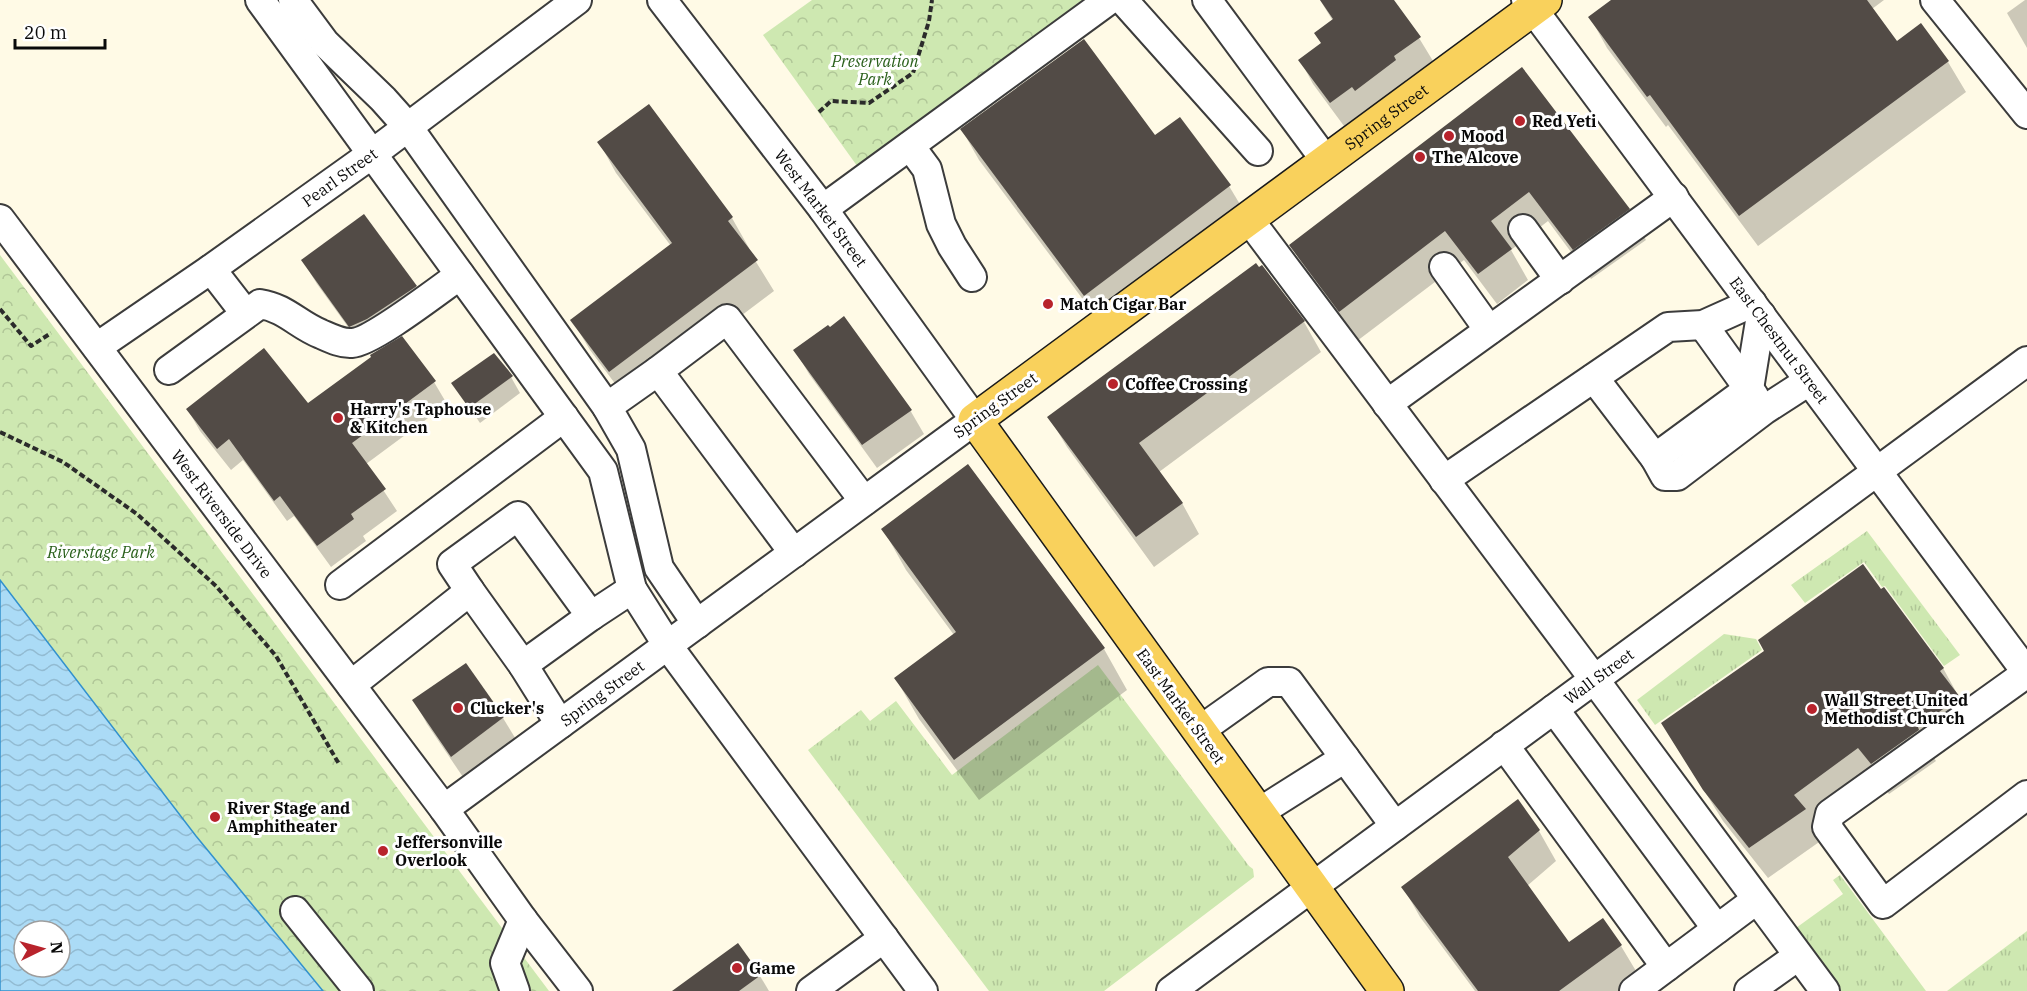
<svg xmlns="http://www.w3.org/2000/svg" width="2027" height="991" font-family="'IBM Plex Serif',serif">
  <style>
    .grass { fill: url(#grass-tufts) }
    .park { fill: url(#park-crowns) }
    .water { fill: url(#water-waves); stroke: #3291cd; stroke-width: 1.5; fill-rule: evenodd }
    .shadow { fill: #0003 }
    .building { fill: #524b46 }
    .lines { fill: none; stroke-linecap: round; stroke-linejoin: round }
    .minor-casing { stroke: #3c3c3c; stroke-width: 32 }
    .major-casing { stroke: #1a1a1a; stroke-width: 36 }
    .path { stroke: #2b2b2b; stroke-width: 4; stroke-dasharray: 6 3; stroke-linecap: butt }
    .minor { stroke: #fff; stroke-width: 28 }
    .major { stroke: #f9d15c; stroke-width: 33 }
    .poi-dot { fill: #b8232c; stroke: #fff; stroke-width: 2 }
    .labels { text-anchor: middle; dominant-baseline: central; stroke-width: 6; stroke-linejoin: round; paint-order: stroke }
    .park-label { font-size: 16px; font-style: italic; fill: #2a601b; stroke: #fff }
    .street-label { font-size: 16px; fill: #090909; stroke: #fff }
    .poi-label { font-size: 16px; font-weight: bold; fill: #090909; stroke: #fff; text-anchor: start }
  </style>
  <defs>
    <pattern id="grass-tufts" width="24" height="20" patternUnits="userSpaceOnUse" patternTransform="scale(1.5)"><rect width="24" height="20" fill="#cee8b1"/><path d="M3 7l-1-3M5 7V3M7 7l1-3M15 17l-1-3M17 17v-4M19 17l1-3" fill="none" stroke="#b0c697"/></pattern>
    <pattern id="park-crowns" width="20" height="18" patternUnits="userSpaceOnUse" patternTransform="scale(1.5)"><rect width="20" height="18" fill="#cee8b1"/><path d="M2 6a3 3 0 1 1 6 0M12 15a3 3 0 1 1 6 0" fill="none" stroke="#b0c697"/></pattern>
    <pattern id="water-waves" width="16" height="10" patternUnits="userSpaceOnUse" patternTransform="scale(1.5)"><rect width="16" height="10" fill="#abdbf6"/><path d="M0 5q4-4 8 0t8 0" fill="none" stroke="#92bbd2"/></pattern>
  </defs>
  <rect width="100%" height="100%" fill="#fffae6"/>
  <!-- grass -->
  <g class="grass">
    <path d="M1867 531 1960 655 1944 666 1885 586 1882 587 1864 562 1805 603 1791 585Z"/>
    <path d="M1724 634 1756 639 1762 650 1655 725 1637 700Z"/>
    <path d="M1098 665 1249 866 1253 869 1254 877 1104 991H989L808 750 861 710 870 721 896 701 952 775Z"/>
    <path d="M1840 875 1926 991H1834L1789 933 1843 894 1833 880Z"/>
    <path d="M2027 931V991H1947Z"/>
  </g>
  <!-- park -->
  <g class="park">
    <path d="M812 0H1082L860 170 763 35Z"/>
    <path d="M0 255 478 896 549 991H323L196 836 4 586 0 580Z"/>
  </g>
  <!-- water -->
  <path class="water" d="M0 580 196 836 323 991H0ZM24 931H60V967H24Z"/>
  <!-- shadow -->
  <g class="shadow">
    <path d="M1320 0H1392L1419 38 1433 61 1406 80 1409 85 1370 113 1367 109 1344 126 1313 84 1300 60 1322 44 1333 21Z"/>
    <path d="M1613 0H1884L1872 9 1897 43 1948 62 1966 92 1758 246 1668 125 1666 127 1607 48 1590 17Z"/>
    <path d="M2025 0H2027V48L2007 13Z"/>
    <path d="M1522 69 1628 209 1646 240 1591 279 1548 221 1511 250 1528 280 1497 304 1464 260 1357 341 1308 275 1291 245Z"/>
    <path d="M962 130 1155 137 1229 186 1247 216 1102 325 979 160Z"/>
    <path d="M599 142 732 218 749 248 748 249 774 291 628 401 590 350 572 320 671 246 616 173Z"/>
    <path d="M303 261 416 287 429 310 364 349 317 284Z"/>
    <path d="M1304 322 1321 352 1159 472 1182 503 1199 534 1154 567 1067 447 1049 417Z"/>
    <path d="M795 350 910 410 924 434 877 468 809 374Z"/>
    <path d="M494 355 511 377 520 393 480 423 453 383Z"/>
    <path d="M434 382 447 404 366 464 397 511 363 536 366 541 331 567 294 516 287 521 243 460 231 470 200 431 188 410 308 406Z"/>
    <path d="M968 466 1104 649 1127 690 979 800 919 719 896 679 954 635 906 570 883 529Z"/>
    <path d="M465 665 503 718 517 741 465 780 427 724 414 700Z"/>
    <path d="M1943 668 1976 728 1934 758 1936 761 1889 794 1876 777 1812 824 1822 840 1768 878 1723 821 1663 724Z"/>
    <path d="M1517 801 1539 831 1556 861 1527 886 1569 944 1603 920 1621 946 1639 976 1618 991H1475L1420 917 1403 887Z"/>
    <path d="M760 976 769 991H675Z"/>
  </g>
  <!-- building -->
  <g class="building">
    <path d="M1320 0H1394L1421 37 1394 56 1396 60 1355 91 1352 87 1330 103 1298 60 1321 43 1314 33 1333 19Z"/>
    <path d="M1611 0H1867L1897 41 1921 23 1949 61 1739 216 1650 95 1647 97 1588 17Z"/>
    <path d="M1084 39 1155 135 1180 117 1231 185 1084 296 960 129Z"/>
    <path d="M1522 67 1630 209 1573 250 1529 192 1491 221 1512 249 1478 274 1445 231 1339 312 1289 245Z"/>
    <path d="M649 104 733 217 728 221 758 260 609 372 570 320 672 243 597 142Z"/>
    <path d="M364 214 417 286 367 319 349 327 301 260Z"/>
    <path d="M1256 263 1259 267 1262 265 1305 321 1139 443 1183 503 1136 537 1047 417Z"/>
    <path d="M844 316 912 410 862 445 793 350 828 325 830 327Z"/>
    <path d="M402 336 436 381 352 443 386 489 351 514 354 519 317 546 280 496 274 501 229 439 217 449 186 409 264 348 308 403 371 357 370 355Z"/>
    <path d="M494 353 513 376 469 408 451 383Z"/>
    <path d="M968 464 1105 648 954 760 894 678 956 632 881 529Z"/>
    <path d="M1863 564 1881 589 1884 587 1944 668 1940 671 1960 697 1918 727 1919 730 1871 764 1858 748 1794 795 1806 809 1749 848 1703 790 1661 723 1764 651 1758 640Z"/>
    <path d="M466 663 504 717 451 757 412 700Z"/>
    <path d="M1518 799 1540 830 1508 857 1569 942 1603 918 1622 945 1559 991H1478L1401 887Z"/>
    <path d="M738 943 761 975 739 991H672Z"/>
  </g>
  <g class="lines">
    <!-- minor casing -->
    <g class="minor-casing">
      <g id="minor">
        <path d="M260 0 603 471 632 589 668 646 923 991"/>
        <path d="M293 0 325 43 383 99 408 127 607 407"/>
        <path d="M1123 0 1258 151"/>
        <path d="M1207 0 1326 161"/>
        <path id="s1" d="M1526 0 2027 673"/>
        <path d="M1935 0 2027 114"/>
        <path d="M910 146 927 169 941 224 952 246 972 277"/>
        <path d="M823 209 1109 0"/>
        <path d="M1248 218 1594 679 1825 991"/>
        <path id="s2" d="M0 219 444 809 523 920 578 991"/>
        <path d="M1523 229 1560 280"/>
        <path d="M1444 267 1489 330"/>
        <path d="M211 269 245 313"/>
        <path d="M1703 325 1754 396"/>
        <path id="s3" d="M97 347 211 269 372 154 577 0"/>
        <path d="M169 370 260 304C286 308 298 325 321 334 330 338 342 344 352 343 372 342 440 289 460 275"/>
        <path d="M658 371 607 407 631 449 659 568 697 624"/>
        <path d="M1594 378 1655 458 1749 389 1761 315"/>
        <path d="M1387 404 1674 197"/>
        <path d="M1655 458 1665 476H1677L1764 410 1809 381"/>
        <path d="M1444 480 1668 327 1703 325 1752 303"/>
        <path d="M794 553 658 371 727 319 864 501"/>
        <path d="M340 585 564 417"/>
        <path d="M470 591 452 564 518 516 591 616 523 665"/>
        <path d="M591 616 632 589"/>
        <path d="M2027 673 1830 814 1827 827 1883 904 2027 795"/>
        <path d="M351 685 470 591 523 665 560 724"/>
        <path d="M1554 709 1717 929"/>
        <path d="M1199 731 1268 682H1289L1395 826"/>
        <path d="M1504 745 1666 967"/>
        <path id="s4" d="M444 809 975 420 823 209 662 0"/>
        <path d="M1258 813 1345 758"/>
        <path d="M295 911 359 991"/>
        <path d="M515 991 505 963 523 920"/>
        <path d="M811 991 884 938"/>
        <path id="s5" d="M1171 991 2027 361"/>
        <path d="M1634 991 1756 900"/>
        <path d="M1749 991 1798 956"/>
      </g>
    </g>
    <!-- major casing -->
    <g class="major-casing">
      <g id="major">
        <path id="s6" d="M1387 991 975 420 1545 0"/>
      </g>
    </g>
    <!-- path -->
    <g class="path">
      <path d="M819 112 831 101 869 103 913 73 929 21 932 0"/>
      <path d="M0 309 31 346 51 333"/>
      <path d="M0 432 63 462 137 514 216 586 276 656 339 764"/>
    </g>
    <!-- minor -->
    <use href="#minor" class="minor"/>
    <!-- major -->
    <use href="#major" class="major"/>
  </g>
  <!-- markers -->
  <g class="poi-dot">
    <circle cx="1520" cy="121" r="6"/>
    <circle cx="1449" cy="136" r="6"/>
    <circle cx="1420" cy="157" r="6"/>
    <circle cx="1048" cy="304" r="6"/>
    <circle cx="1113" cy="384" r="6"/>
    <circle cx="338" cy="418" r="6"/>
    <circle cx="458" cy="708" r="6"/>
    <circle cx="1812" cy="709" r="6"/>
    <circle cx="215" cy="817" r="6"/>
    <circle cx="383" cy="851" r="6"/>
    <circle cx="737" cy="968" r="6"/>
  </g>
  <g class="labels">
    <!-- park labels -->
    <g class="park-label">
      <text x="875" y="61">Preservation<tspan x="875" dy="18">Park</tspan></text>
      <text x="101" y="552">Riverstage Park</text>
    </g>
    <!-- street labels -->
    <g class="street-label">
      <text stroke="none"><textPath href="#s6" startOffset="1215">Spring Street</textPath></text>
      <text stroke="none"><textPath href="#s3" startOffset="296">Pearl Street</textPath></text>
      <text transform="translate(821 208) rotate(53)">West Market Street</text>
      <text stroke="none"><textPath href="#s1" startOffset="424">East Chestnut Street</textPath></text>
      <text transform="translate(995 405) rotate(-36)">Spring Street</text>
      <text stroke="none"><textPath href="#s2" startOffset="369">West Riverside Drive</textPath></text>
      <text stroke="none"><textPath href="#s5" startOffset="531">Wall Street</textPath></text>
      <text stroke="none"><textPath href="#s4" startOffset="196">Spring Street</textPath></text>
      <text transform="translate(1181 706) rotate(54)">East Market Street</text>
    </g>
    <!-- poi labels -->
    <g class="poi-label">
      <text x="1532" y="121">Red Yeti</text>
      <text x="1461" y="136">Mood</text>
      <text x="1432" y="157">The Alcove</text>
      <text x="1060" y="304">Match Cigar Bar</text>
      <text x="1125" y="384">Coffee Crossing</text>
      <text x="350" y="409">Harry's Taphouse<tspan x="350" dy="18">&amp; Kitchen</tspan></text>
      <text x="1824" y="700">Wall Street United<tspan x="1824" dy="18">Methodist Church</tspan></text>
      <text x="470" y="708">Clucker's</text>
      <text x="227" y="808">River Stage and<tspan x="227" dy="18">Amphitheater</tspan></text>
      <text x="395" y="842">Jeffersonville<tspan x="395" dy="18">Overlook</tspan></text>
      <text x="749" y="968">Game</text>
    </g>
  </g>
  <!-- north arrow -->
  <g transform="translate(42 949) rotate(85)"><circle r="28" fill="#ffffff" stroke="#9d9d9d" stroke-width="1.5"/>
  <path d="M0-4.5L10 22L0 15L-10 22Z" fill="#b8232c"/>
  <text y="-9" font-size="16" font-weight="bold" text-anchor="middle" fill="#090909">N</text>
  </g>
  <!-- scale -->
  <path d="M15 39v9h90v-9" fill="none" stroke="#090909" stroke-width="3"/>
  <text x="24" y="39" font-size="18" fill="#090909" stroke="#ffffff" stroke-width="4.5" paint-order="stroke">20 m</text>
</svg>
